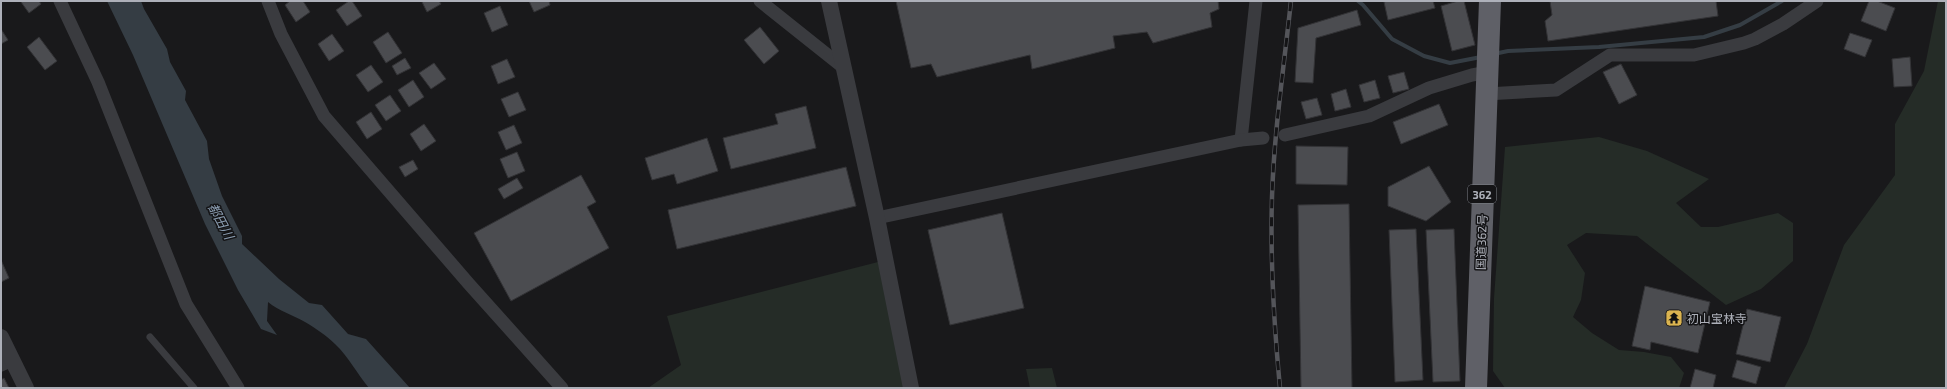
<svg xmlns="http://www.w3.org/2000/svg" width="1947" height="389" font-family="'Exo 2','Noto Sans JP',sans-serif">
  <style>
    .green { fill: #252c27 }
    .water { fill: #353d44 }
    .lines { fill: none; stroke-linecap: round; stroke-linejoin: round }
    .stream { stroke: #353d44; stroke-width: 4 }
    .building { fill: #4b4c50; stroke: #333336 }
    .service { stroke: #3a3b3f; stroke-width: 7 }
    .minor { stroke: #3a3b3f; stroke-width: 13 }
    .tertiary { stroke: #3a3b3f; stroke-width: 16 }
    .trunk { stroke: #5f6067; stroke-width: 22 }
    .rail-casing { stroke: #54555a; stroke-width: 4.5 }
    .rail { stroke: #141416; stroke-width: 3; stroke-dasharray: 9; stroke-linecap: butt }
    .labels { text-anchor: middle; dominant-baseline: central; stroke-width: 3; stroke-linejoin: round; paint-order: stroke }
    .shield { fill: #141416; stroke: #7f8188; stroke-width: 1 }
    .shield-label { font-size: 11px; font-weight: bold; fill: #adb0b9 }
    .street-label { font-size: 12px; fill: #adb0b9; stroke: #141416 }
    .poi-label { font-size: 12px; fill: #adb0b9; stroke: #141416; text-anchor: start }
    .water-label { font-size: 13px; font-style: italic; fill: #899baf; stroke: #141416 }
  </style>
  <rect width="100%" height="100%" fill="#19191b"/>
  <!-- green -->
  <g class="green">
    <path d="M1938 1H1946V388H1784L1807 344 1844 245 1895 175V124L1924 71Z"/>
    <path d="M1599 137 1647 151 1709 179 1676 203 1701 227H1718L1778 213 1793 223V261L1761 289 1726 305 1637 236 1586 233 1567 245 1585 273 1581 300 1573 317 1592 333 1619 350 1644 352 1671 357 1684 373 1679 388H1505L1493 371 1494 298 1505 147Z"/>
    <path d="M878 262 909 388H648L681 365 667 316Z"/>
    <path d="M1052 368 1057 388H1030L1026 369Z"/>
  </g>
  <!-- water -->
  <path class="water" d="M107 1H141L144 9 167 49 170 62 186 91 185 100 207 141 209 159 222 196 242 236V244L279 279 309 303 322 305 348 334 366 339 410 388H369C357 374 349 357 335 344 327 336 315 328 305 322 293 315 279 311 268 302L267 321 277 335 261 329 238 290 205 224 133 55Z"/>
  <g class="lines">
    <!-- stream -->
    <g class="stream">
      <path d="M1358 1 1363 5 1392 39 1424 56 1450 63 1481 57"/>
      <path d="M1494 54 1508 51 1599 47 1704 37 1740 25 1782 1"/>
    </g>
  </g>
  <!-- building -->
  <g class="building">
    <path d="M23 1H39L41 4 29 13 21 2Z"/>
    <path d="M290 1H303L310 12 296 22 285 5Z"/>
    <path d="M349 1H352L362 16 347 26 336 10Z"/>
    <path d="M425 1H439L441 4 427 12 422 2Z"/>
    <path d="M529 1H549L550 5 534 12Z"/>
    <path d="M896 1H1218L1219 9 1210 13 1212 27 1153 43 1147 32 1113 36 1115 48 1032 69 1030 55 937 77 931 64 911 68Z"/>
    <path d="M1388 1H1433L1435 8 1388 20 1384 2Z"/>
    <path d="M1458 1H1464L1475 45 1452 51 1441 6Z"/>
    <path d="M1550 1H1716L1718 16 1548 41 1545 21 1552 15Z"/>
    <path d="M1869 1H1877L1895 8 1886 31 1861 21Z"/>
    <path d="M500 6 508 25 492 32 484 13Z"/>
    <path d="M1357 10 1361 25 1316 38 1313 83 1295 82 1298 28Z"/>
    <path d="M760 27 779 51 764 64 744 40Z"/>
    <path d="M1 29 8 40 1 44Z"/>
    <path d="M388 32 402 53 386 63 373 42Z"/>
    <path d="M1850 33 1872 40 1865 57 1844 49Z"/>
    <path d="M332 34 344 51 329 61 318 44Z"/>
    <path d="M39 37 57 61 45 70 27 47Z"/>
    <path d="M1910 57 1912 86 1894 87 1892 59Z"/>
    <path d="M405 58 411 68 397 75 392 66Z"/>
    <path d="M507 59 515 77 498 84 491 66Z"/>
    <path d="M434 63 446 79 431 89 419 73Z"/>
    <path d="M1621 64 1637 95 1619 104 1603 72Z"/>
    <path d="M371 65 383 82 368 92 356 75Z"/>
    <path d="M1404 72 1409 89 1393 93 1388 76Z"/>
    <path d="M413 80 424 97 409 107 398 90Z"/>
    <path d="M1375 80 1380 98 1364 102 1359 85Z"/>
    <path d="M1346 89 1351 107 1335 111 1331 94Z"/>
    <path d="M518 92 526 110 509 117 501 99Z"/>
    <path d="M390 95 401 111 386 121 375 105Z"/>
    <path d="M1317 98 1322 115 1306 119 1301 102Z"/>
    <path d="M1439 104 1448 125 1401 144 1393 122Z"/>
    <path d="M806 106 816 148 731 169 723 138 778 124 775 114Z"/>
    <path d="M371 112 382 129 367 139 356 122Z"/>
    <path d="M424 124 436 141 421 151 410 134Z"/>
    <path d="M514 125 522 143 506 150 498 132Z"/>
    <path d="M707 138 718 171 677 184 674 174 652 180 645 158Z"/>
    <path d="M1296 146 1348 147 1347 185 1296 184Z"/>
    <path d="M517 152 525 171 508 178 500 159Z"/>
    <path d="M413 160 418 169 405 177 399 167Z"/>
    <path d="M1429 166 1451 202 1426 221 1388 206V187Z"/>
    <path d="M846 167 856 206 677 249 668 210Z"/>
    <path d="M581 175 596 202 587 207 609 248 511 301 474 233Z"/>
    <path d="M517 178 523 188 504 199 498 189Z"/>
    <path d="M1349 204 1352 388H1301L1298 205Z"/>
    <path d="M1002 213 1024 308 950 325 928 230Z"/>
    <path d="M1416 229 1423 380 1395 382 1389 230Z"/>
    <path d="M1454 229 1460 381 1433 382 1426 230Z"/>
    <path d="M1 260 9 278 1 282Z"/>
    <path d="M1645 286 1710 302 1698 353 1651 342 1650 350 1632 346Z"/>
    <path d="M1747 309 1781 317 1770 362 1736 354Z"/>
    <path d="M1737 360 1761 367 1756 384 1732 377Z"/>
    <path d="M1695 369 1716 375 1713 388H1690Z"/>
    <path d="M4 378 9 388H1V380Z"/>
  </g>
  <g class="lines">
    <!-- service -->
    <path class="service" d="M150 337 194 388"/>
    <!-- minor -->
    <g class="minor">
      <path d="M60 1 98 82 186 304 238 388"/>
      <path d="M268 1 281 34 324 116 469 284 562 388"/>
      <path d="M760 1 844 68"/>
      <path d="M1486 94 1556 90 1610 55H1694L1744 43 1755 39 1783 24 1817 1"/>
      <path d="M1285 135 1369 116 1429 88 1472 75 1488 72"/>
      <path d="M1241 140 1256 1"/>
      <path d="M877 218 1241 140 1263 138"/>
      <path d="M1 365 12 360"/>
    </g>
    <!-- tertiary -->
    <g class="tertiary">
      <path d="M829 1 877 218 911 388"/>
      <path d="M1 337 26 388"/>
    </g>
    <!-- trunk -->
    <path class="trunk" d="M1476 388 1490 1"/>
    <!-- rail casing -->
    <g class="rail-casing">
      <path id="rail" d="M1280 388C1274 325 1270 261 1272 197 1274 132 1284 66 1291 1"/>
    </g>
    <!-- rail -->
    <use href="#rail" class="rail"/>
  </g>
  <!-- icons -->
  <defs>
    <g id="temple-square" transform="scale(0.9)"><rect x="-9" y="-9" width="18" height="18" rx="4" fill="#dbb450" stroke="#141416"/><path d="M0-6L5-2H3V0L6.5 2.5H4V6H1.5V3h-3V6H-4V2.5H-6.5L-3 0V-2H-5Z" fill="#111"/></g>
  </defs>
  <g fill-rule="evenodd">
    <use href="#temple-square" x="1674" y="318"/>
  </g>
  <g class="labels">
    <!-- shield labels -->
    <rect class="shield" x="1468" y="185" width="28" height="18" rx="3"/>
    <g class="shield-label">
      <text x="1482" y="194">362</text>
    </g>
    <!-- street labels -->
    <g class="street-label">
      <text transform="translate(1481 242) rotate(-88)">国道362号</text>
    </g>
    <!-- poi labels -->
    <g class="poi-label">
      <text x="1687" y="318">初山宝林寺</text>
    </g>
    <!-- water labels -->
    <g class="water-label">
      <text transform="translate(221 221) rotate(62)">都田川</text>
    </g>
  </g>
  <!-- border -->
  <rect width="1947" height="389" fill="none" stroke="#adb0b9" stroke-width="4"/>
</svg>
